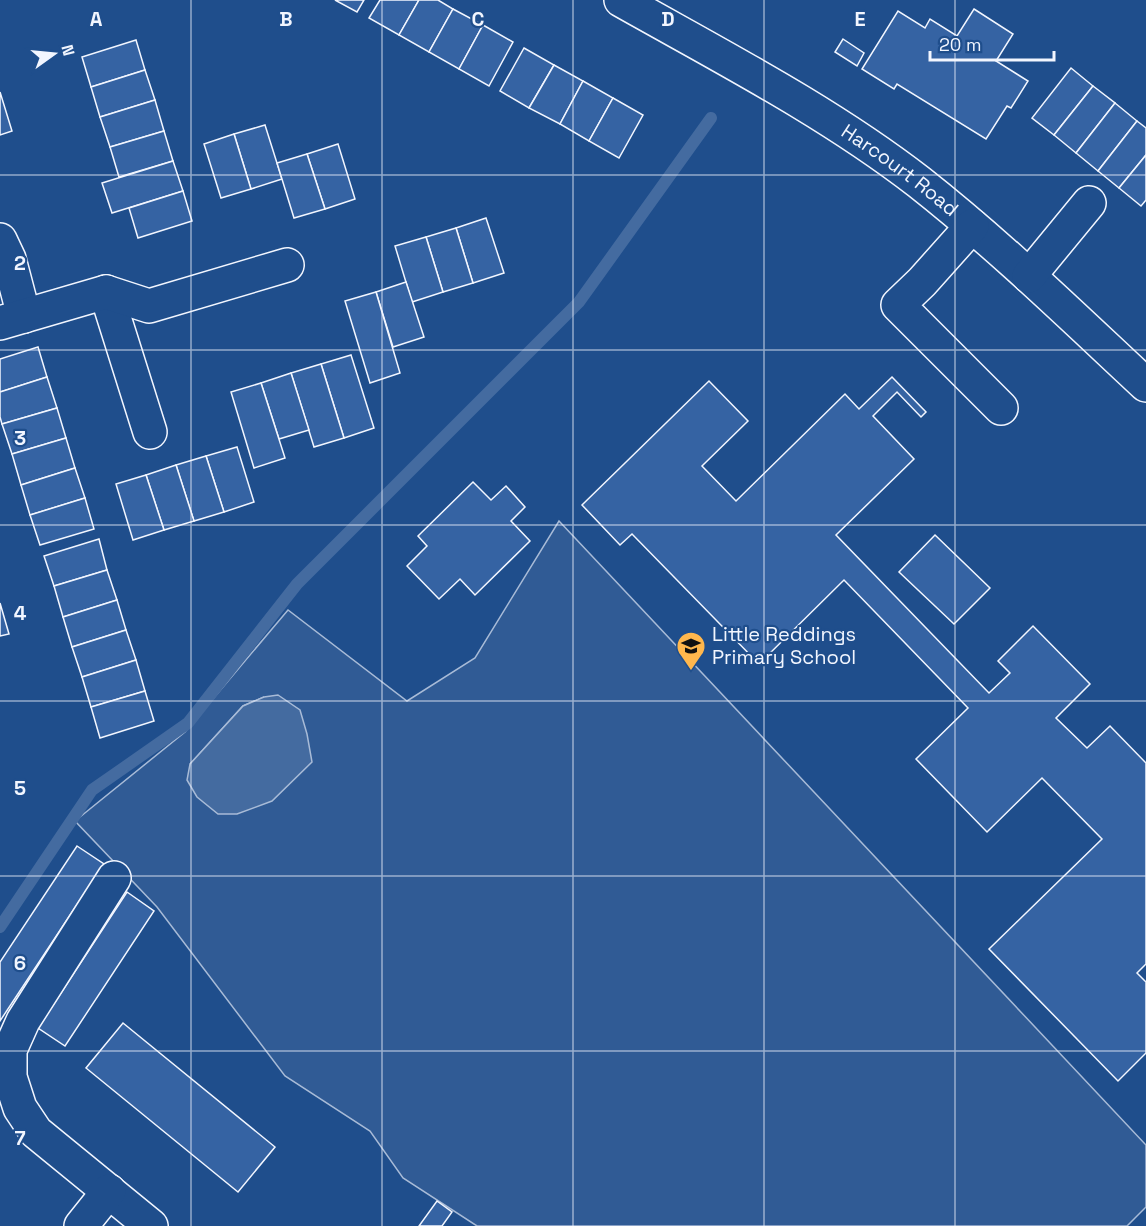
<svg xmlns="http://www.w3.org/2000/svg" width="1146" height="1226" font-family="'Space Grotesk',sans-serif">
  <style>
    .green { fill: #305b95; stroke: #a8bbd7; stroke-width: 1.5; fill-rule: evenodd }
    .water { fill: #446ba0; stroke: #a8bbd7; stroke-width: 1.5 }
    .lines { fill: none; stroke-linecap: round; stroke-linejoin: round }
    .stream { stroke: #446ba0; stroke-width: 12 }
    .building { fill: #3563a3; stroke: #f2f6ff; stroke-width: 1.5 }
    .minor-casing { stroke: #f2f6ff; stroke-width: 36 }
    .minor { stroke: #1f4e8c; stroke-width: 33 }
    .grid { fill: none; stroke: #f2f6ff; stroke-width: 1.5; stroke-opacity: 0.55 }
    .labels { text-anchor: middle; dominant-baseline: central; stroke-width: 4.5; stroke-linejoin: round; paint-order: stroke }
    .street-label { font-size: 20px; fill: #f2f6ff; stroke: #1f4e8c }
    .poi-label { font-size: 20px; fill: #f2f6ff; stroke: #1f4e8c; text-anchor: start }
    .grid-label { font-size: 20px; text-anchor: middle; font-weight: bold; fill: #f2f6ff; stroke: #1f4e8c; stroke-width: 4.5; stroke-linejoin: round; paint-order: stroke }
  </style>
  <rect width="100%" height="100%" fill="#1f4e8c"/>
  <!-- green -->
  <path class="green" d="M559 521 1146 1145V1207L1127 1226H477L403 1178 370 1131 285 1076 157 907 75 821 185 732 288 610 407 701 475 658ZM264 697 190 764 243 706Z"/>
  <!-- water -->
  <path class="water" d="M278 695 300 710 307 734 312 762 272 801 237 814H218L197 797 187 780 190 764 243 706 264 697Z"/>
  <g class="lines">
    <!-- stream -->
    <path class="stream" d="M0 927 92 790 188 723 297 584 579 302 711 118"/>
  </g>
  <!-- building -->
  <g class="building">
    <path d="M335 0H364L357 12Z"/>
    <path d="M380 0H419L399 35 369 18Z"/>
    <path d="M419 0H438L453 9 429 52 399 35Z"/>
    <path d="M453 9 483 25 459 69 429 52Z"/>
    <path d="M974 9 1013 34 996 61 1028 81 1011 108 1007 106 986 139 897 84 894 89 862 69 898 11 925 28 930 19 957 36Z"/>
    <path d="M483 25 513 42 489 86 459 69Z"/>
    <path d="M843 39 864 53 857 66 835 52Z"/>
    <path d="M136 40 145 70 91 87 82 57Z"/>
    <path d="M524 48 554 65 529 108 500 91Z"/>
    <path d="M554 65 583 81 560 124 529 108Z"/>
    <path d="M1071 68 1093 86 1054 135 1032 118Z"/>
    <path d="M145 70 155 100 100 117 91 87Z"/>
    <path d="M583 81 613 98 589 141 560 124Z"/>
    <path d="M1093 86 1115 103 1076 153 1054 135Z"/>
    <path d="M0 92 12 131 0 135Z"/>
    <path d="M613 98 643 115 619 158 589 141Z"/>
    <path d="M155 100 164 131 110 147 100 117Z"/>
    <path d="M1115 103 1137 121 1098 171 1076 153Z"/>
    <path d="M1137 121 1146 128V155L1119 188 1098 171Z"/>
    <path d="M265 125 282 179 251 189 234 134Z"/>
    <path d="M164 131 173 161 119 177 110 147Z"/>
    <path d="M234 134 251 189 221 198 204 144Z"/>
    <path d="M338 144 355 199 325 209 307 154Z"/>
    <path d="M307 154 325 209 294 218 277 163Z"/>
    <path d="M1146 155V200L1141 206 1119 188Z"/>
    <path d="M173 161 183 191 112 213 102 183Z"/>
    <path d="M183 191 192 221 138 238 129 208Z"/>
    <path d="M486 218 504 273 473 283 456 228Z"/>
    <path d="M456 228 473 283 443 292 426 237Z"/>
    <path d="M426 237 443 292 412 302 395 246Z"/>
    <path d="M406 282 424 337 393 347 376 292Z"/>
    <path d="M376 292 400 373 370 383 345 301Z"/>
    <path d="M38 347 47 377 0 392V359Z"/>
    <path d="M351 355 374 428 344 438 321 364Z"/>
    <path d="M321 364 344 438 314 447 291 373Z"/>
    <path d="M291 373 309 430 279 439 261 383Z"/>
    <path d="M47 377 57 408 2 424 0 417V392Z"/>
    <path d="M892 377 926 412 921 417 897 392 873 416 914 459 836 535 989 693 1010 673 998 661 1033 626 1090 684 1056 718 1087 748 1110 726 1146 763V964L1137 973 1146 982V1053L1118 1081 989 949 1102 839 1042 778 987 832 916 759 968 708 844 580 759 664 632 534 620 545 582 505 709 381 748 421 702 466 736 501 845 394 859 409Z"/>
    <path d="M261 383 285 458 254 468 231 392Z"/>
    <path d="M57 408 66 438 12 454 2 424Z"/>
    <path d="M66 438 75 468 21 485 12 454Z"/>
    <path d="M237 447 254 502 224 512 206 456Z"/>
    <path d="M206 456 224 512 194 521 176 465Z"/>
    <path d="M176 465 194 521 164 530 146 475Z"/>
    <path d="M75 468 85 498 30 515 21 485Z"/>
    <path d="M146 475 164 530 133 540 116 484Z"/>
    <path d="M473 482 491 500 506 486 525 507 511 521 530 541 475 595 460 579 439 599 407 566 427 546 418 536Z"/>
    <path d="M85 498 94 529 40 545 30 515Z"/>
    <path d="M935 535 990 588 954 624 899 572Z"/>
    <path d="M99 539 107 570 54 586 44 556Z"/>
    <path d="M107 570 117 600 63 617 54 586Z"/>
    <path d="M117 600 126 630 72 647 63 617Z"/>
    <path d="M0 603 9 634 0 636Z"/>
    <path d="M126 630 136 660 82 677 72 647Z"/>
    <path d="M136 660 145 691 91 707 82 677Z"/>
    <path d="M145 691 154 721 100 738 91 707Z"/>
    <path d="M77 846 104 864 0 1021V962Z"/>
    <path d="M127 892 154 911 65 1046 38 1028Z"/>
    <path d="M123 1023 275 1147 238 1192 86 1068Z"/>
    <path d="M437 1201 452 1212 442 1226H419Z"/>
  </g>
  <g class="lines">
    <!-- minor casing -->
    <g class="minor-casing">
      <g id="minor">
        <path id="s1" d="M621 0C722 57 827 111 919 182 999 245 1072 316 1146 385"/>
        <path d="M972 226 922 282 898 305 1001 408"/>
        <path d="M0 240 9 259 24 316"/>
        <path d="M1029 276 1089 203"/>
        <path d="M106 292 150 432"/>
        <path d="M0 323 106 292 149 306 287 265"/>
        <path d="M114 878 23 1021 10 1050V1077L20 1108 36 1132 151 1226"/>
        <path d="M81 1226 109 1191"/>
      </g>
    </g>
    <!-- minor -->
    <use href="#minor" class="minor"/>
  </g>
  <!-- grid -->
  <path class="grid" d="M191 0V1226M382 0V1226M573 0V1226M764 0V1226M955 0V1226M0 175H1146M0 350H1146M0 525H1146M0 701H1146M0 876H1146M0 1051H1146"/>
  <!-- icons -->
  <defs>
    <g id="school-pin" transform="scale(1.5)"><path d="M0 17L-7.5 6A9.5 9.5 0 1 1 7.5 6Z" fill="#ffb74d" stroke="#1f4e8c"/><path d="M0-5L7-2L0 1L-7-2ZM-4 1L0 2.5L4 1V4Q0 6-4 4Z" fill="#111"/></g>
  </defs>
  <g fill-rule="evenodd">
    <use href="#school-pin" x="691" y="646"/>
  </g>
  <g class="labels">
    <!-- street labels -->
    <g class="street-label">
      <text stroke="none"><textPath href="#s1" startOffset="327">Harcourt Road</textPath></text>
    </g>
    <!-- poi labels -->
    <g class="poi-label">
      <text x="712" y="634">Little Reddings<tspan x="712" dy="23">Primary School</tspan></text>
    </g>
  </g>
  <g class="grid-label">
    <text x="96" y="26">A</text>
    <text x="286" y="26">B</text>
    <text x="478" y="26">C</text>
    <text x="668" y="26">D</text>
    <text x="860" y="26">E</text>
    <text x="20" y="270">2</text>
    <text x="20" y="445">3</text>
    <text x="20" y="620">4</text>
    <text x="20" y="795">5</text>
    <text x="20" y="970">6</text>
    <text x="20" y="1145">7</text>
  </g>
  <!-- north arrow -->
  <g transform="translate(54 54) rotate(75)" stroke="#1f4e8c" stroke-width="4.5" paint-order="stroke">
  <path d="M0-4.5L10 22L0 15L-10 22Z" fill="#f2f6ff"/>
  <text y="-9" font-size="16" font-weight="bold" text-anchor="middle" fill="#f2f6ff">N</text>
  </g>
  <!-- scale -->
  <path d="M930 51v9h124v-9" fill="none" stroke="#f2f6ff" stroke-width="3"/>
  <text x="939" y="51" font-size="18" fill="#f2f6ff" stroke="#1f4e8c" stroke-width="4.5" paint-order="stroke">20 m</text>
</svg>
